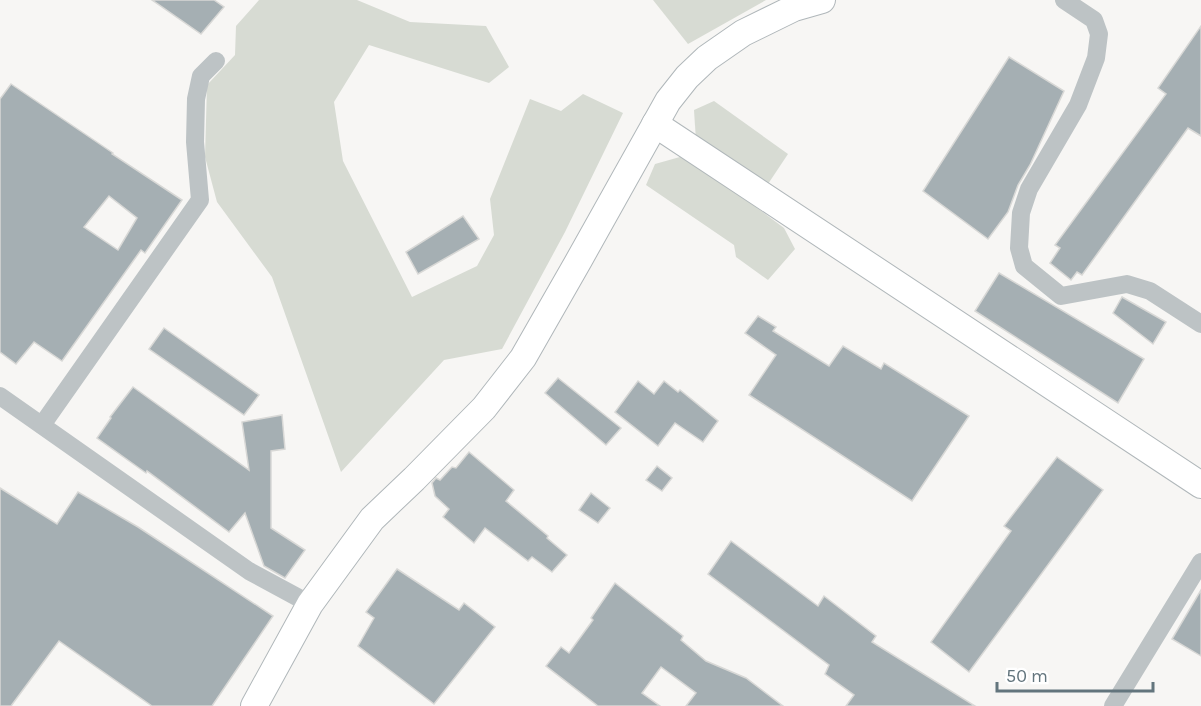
<svg xmlns="http://www.w3.org/2000/svg" width="1201" height="706" font-family="Karla,sans-serif">
  <style>
    .green { fill: #d7dbd3 }
    .building { fill: #a5afb3; stroke: #d8d8d6; stroke-width: 1.5; fill-rule: evenodd }
    .lines { fill: none; stroke-linecap: round; stroke-linejoin: round }
    .secondary-casing { stroke: #b0b7ba; stroke-width: 28 }
    .street { stroke: #bdc3c5; stroke-width: 18 }
    .secondary { stroke: #fff; stroke-width: 26 }
  </style>
  <rect width="100%" height="100%" fill="#f7f6f4"/>
  <!-- green -->
  <g class="green">
    <path d="M259 0H357L410 22 486 26 509 67 489 83 369 45 334 102 343 161 412 297 477 266 494 235 490 199 530 99 561 111 583 94 623 113 565 232 502 349 444 360 341 472 272 277 217 202 205 157 207 85 235 55 236 26Z"/>
    <path d="M653 0H766L688 44Z"/>
    <path d="M714 101 788 154 768 184 696 141 694 110Z"/>
    <path d="M687 155 784 228 795 249 768 280 736 257 734 245 646 185 655 164Z"/>
  </g>
  <!-- building -->
  <g class="building">
    <path d="M152 0H214L224 7 201 34Z"/>
    <path d="M1201 26V136L1188 128 1082 275 1077 272 1071 280 1050 263 1060 248 1055 245 1166 94 1158 88Z"/>
    <path d="M1009 57 1064 91 1030 165 1018 185 1008 212 988 239 923 191Z"/>
    <path d="M11 84 113 153 112 154 182 200 145 253 141 250 62 361 34 342 16 364 0 352V99ZM109 196 137 218 118 250 84 227Z"/>
    <path d="M463 216 479 239 418 274 406 252Z"/>
    <path d="M999 273 1144 359 1118 403 975 311Z"/>
    <path d="M1122 297 1166 322 1153 344 1113 313Z"/>
    <path d="M758 316 776 327 773 331 829 366 843 346 881 369 884 363 969 416 912 501 749 395 776 355 745 333Z"/>
    <path d="M164 328 259 395 244 415 149 349Z"/>
    <path d="M558 378 621 428 606 445 545 393Z"/>
    <path d="M638 381 654 394 664 381 678 392 680 390 718 421 703 442 675 423 658 446 615 412Z"/>
    <path d="M133 387 249 470 242 422 282 415 285 449 271 451V528L305 550 285 578 264 566 245 513 229 532 147 471 146 473 97 438 111 418 110 417Z"/>
    <path d="M469 452 514 490 506 501 548 536 547 538 567 555 552 572 532 557 528 561 485 528 474 543 443 517 449 509 435 496 432 483 436 478 440 480 452 467 456 468Z"/>
    <path d="M1057 457 1103 490 969 672 931 642 1011 531 1004 526Z"/>
    <path d="M657 466 672 478 662 491 646 480Z"/>
    <path d="M0 488 57 524 78 492 138 527 273 616 212 706H152L59 641 11 706H0Z"/>
    <path d="M591 493 610 508 598 523 579 510Z"/>
    <path d="M731 541 818 606 824 596 876 636 872 642 975 706H846L854 695 825 674 829 665 708 574Z"/>
    <path d="M397 569 459 610 464 603 495 627 434 704 358 646 374 618 366 612Z"/>
    <path d="M615 583 683 636 681 640 706 661 746 678 783 706H686L696 693 661 667 642 693 660 706H598L546 666 561 647 569 653 593 620 591 618Z"/>
    <path d="M1201 590V656L1172 639Z"/>
  </g>
  <g class="lines">
    <!-- secondary casing -->
    <g class="secondary-casing">
      <g id="secondary">
        <path d="M655 124 1201 485"/>
        <path d="M254 706 310 604 372 519 414 479 484 408 523 358 579 260 668 101 687 77 707 58 743 33 794 8 822 0"/>
      </g>
    </g>
    <!-- street -->
    <g class="street">
      <path d="M1064 0 1094 20 1099 34 1096 58 1078 105 1029 189 1021 213 1019 248 1024 266 1061 296 1127 284 1150 291 1201 324"/>
      <path d="M0 396 249 571 310 604"/>
      <path d="M42 425 200 200 195 142 196 99 201 76 216 61"/>
      <path d="M1113 706 1201 562"/>
    </g>
    <!-- secondary -->
    <use href="#secondary" class="secondary"/>
  </g>
  <!-- scale -->
  <path d="M997 682v9h156v-9" fill="none" stroke="#63757d" stroke-width="3"/>
  <text x="1006" y="682" font-size="18" fill="#63757d" stroke="#ffffff" stroke-width="4.5" paint-order="stroke">50 m</text>
</svg>
